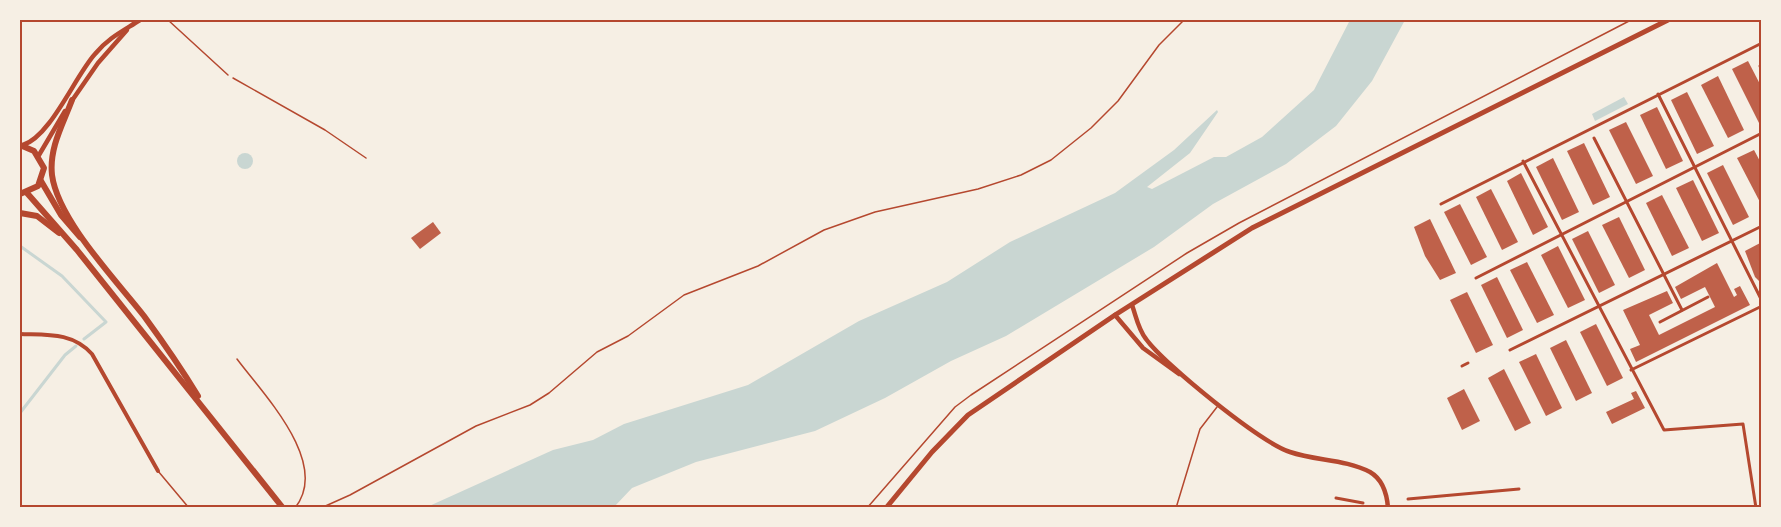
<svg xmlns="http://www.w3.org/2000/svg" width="1781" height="527" font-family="'Space Grotesk',sans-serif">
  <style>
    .water { fill: #c9d6d2 }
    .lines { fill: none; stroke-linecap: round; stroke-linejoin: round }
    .stream { stroke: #c9d6d2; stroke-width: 3 }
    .building { fill: #bf614a }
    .path { stroke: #b5482f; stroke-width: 1.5 }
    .service { stroke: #b5482f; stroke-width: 1.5 }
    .pedestrian { stroke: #b5482f; stroke-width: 3 }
    .minor { stroke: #b5482f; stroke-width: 4 }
    .tertiary { stroke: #b5482f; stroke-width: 4.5 }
    .secondary { stroke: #b5482f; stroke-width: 5 }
    .primary { stroke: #b5482f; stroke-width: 6 }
    .neatline { fill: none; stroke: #b5482f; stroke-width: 2 }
  </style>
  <rect width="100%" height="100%" fill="#f6efe4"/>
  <!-- water -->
  <g class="water">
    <path d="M1350 20H1405L1372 81 1336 126 1286 164 1213 204 1154 247 1006 336 951 361 885 398 815 431 696 462 632 488 614 507H427L553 450 593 440 624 424 748 385 859 321 947 282 1010 242 1115 193 1174 150 1217 110 1218 112 1190 153 1147 187 1152 189 1214 157H1226L1262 137 1314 90Z"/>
    <path d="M1624 97 1628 104 1595 121 1592 114Z"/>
    <circle cx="245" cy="161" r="8"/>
  </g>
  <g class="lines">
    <!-- stream -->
    <g class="stream">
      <path d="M20 246 62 276 106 322 84 339"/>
      <path d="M20 413 65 355 76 346"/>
    </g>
  </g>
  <!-- building -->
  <g class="building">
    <path d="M1748 61 1762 88V122L1759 123 1732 69Z"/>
    <path d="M1718 76 1744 130 1728 138 1701 85Z"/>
    <path d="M1687 92 1714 146 1697 154 1671 100Z"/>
    <path d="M1657 107 1683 161 1666 169 1640 115Z"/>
    <path d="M1626 122 1653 176 1636 184 1609 130Z"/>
    <path d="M1584 143 1610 197 1593 205 1567 151Z"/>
    <path d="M1754 150 1762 165V206L1737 158Z"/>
    <path d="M1553 158 1579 212 1562 220 1536 167Z"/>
    <path d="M1723 165 1749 217 1733 225 1707 173Z"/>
    <path d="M1521 173 1548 227 1533 235 1507 181Z"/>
    <path d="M1693 180 1719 233 1702 241 1676 188Z"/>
    <path d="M1491 189 1518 242 1502 250 1476 197Z"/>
    <path d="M1662 195 1689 248 1672 256 1646 203Z"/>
    <path d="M1460 204 1487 257 1471 265 1444 212Z"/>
    <path d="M1619 217 1645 270 1629 278 1602 225Z"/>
    <path d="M1430 219 1456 273 1440 280 1425 256 1414 227Z"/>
    <path d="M433 222 441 233 420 249 411 238Z"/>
    <path d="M1588 231 1615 285 1599 293 1572 239Z"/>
    <path d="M1762 242V284L1755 277 1745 251Z"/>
    <path d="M1558 246 1585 300 1568 308 1541 255Z"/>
    <path d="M1527 262 1554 315 1537 323 1510 270Z"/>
    <path d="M1717 263 1734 297 1737 295 1734 289 1740 286 1750 305 1636 362 1630 349 1640 345 1623 310 1667 291 1673 303 1649 315 1659 335 1715 307 1705 287 1681 299 1675 287Z"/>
    <path d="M1497 277 1523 330 1507 338 1481 285Z"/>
    <path d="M1467 292 1493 345 1476 353 1450 300Z"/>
    <path d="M1596 324 1623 378 1607 386 1580 332Z"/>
    <path d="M1566 340 1592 393 1576 401 1550 348Z"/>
    <path d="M1536 354 1562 408 1546 416 1519 362Z"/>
    <path d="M1504 369 1531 423 1515 431 1488 378Z"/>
    <path d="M1464 389 1480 421 1462 430 1447 398Z"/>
    <path d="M1636 391 1645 408 1612 424 1606 412 1634 399 1631 393Z"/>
  </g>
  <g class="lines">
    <!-- path -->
    <g class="path">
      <path d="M233 78 325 130 366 158"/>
      <path d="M321 508 350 495 476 426 530 405 549 393 597 352 628 336 684 295 758 266 824 230 875 212 978 189 1021 175 1051 160 1091 128 1118 101 1159 45 1184 20"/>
      <path d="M867 508 955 407 971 395 1187 253 1239 223 1631 20"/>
    </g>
    <!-- service -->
    <g class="service">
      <path d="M168 20 228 75"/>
      <path d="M237 359C263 394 331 463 295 508"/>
      <path d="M158 471 189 508"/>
      <path d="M1176 508 1200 429 1217 407"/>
    </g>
    <!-- pedestrian -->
    <g class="pedestrian">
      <path d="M1760 66 1762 70"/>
      <path d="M1658 94 1762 301"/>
      <path d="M1594 138 1682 310"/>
      <path d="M1523 161 1664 430 1743 424 1756 508"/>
      <path d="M1441 204 1762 43"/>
      <path d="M1476 278 1762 133"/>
      <path d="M1660 322 1708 297"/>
      <path d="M1510 350 1762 226"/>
      <path d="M1462 366 1468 363"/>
      <path d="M1631 370 1762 306"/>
      <path d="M1336 498 1363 503"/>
      <path d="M1408 499 1519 489"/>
    </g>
    <!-- minor -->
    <path class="minor" d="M20 334C47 335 72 332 92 354L158 471"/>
    <!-- tertiary -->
    <g class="tertiary">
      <path d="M71 102 98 63 127 30"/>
      <path d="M23 145C51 136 75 76 95 54 108 38 123 31 140 20"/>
      <path d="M39 155 65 111"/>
      <path d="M1132 305C1136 316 1138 329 1146 339 1165 365 1260 442 1290 452 1316 461 1345 459 1370 472 1382 479 1387 494 1388 508"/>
      <path d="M1115 315 1143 348 1179 374"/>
    </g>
    <!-- secondary -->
    <path class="secondary" d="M886 508 932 452 968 415 1115 315 1252 228 1668 20"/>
    <!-- primary -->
    <g class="primary">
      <path d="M72 100C63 124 49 148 52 175 58 220 116 280 144 316 163 342 181 368 198 396"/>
      <path d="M20 145 34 151 44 168 38 186 20 194"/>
      <path d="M41 181 61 215 80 237"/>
      <path d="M27 193 77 250 283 508"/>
      <path d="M20 213 37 216 59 233"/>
    </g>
  </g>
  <!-- border -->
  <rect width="1781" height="527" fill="none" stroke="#f6efe4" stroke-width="42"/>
  <rect x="21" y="21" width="1739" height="485" class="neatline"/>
</svg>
